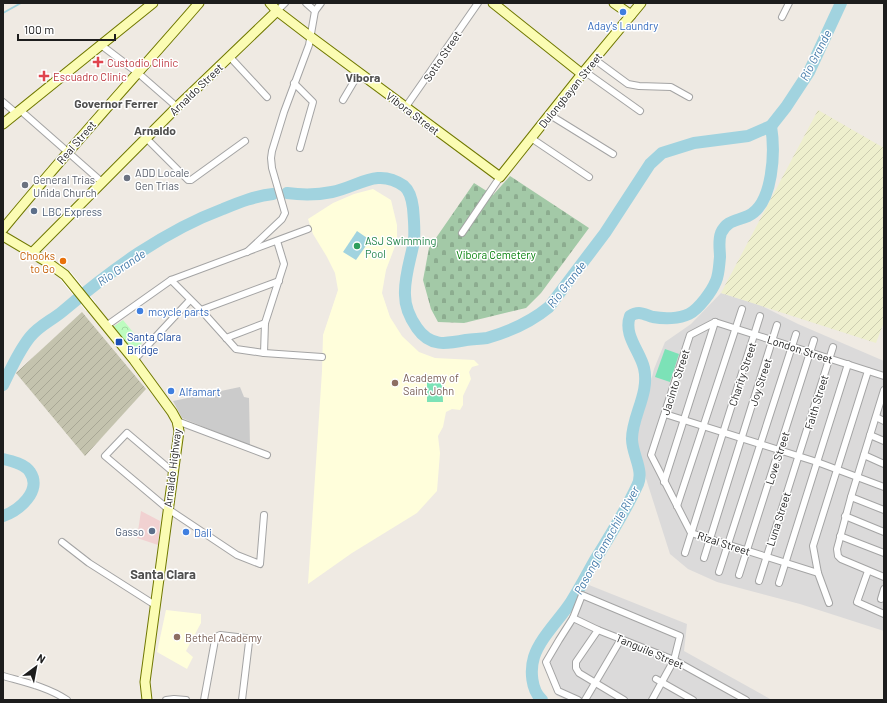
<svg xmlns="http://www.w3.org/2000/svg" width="887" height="703" font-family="Barlow,sans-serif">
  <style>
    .residential { fill: #dbdada }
    .commercial { fill: #f1d1d1 }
    .education { fill: #fffedb }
    .religious { fill: #cbcbcb }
    .construction { fill: url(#construction-furrows) }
    .farmland { fill: url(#farmland-furrows) }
    .cemetery { fill: url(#cemetery-stones) }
    .park { fill: url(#park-crowns) }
    .pitch { fill: #7ce2b7 }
    .water { fill: #a1d3df }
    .pier { fill: #fff }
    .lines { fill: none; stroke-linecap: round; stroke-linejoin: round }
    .stream { stroke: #a1d3df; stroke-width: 2 }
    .river { stroke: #a1d3df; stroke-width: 12 }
    .street-casing { stroke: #a4a4a4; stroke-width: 8 }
    .secondary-casing { stroke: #707800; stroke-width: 11 }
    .street { stroke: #fff; stroke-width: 6 }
    .secondary { stroke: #fbfcb3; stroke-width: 9 }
    .shop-dot { fill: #3f7fe0; stroke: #fff; stroke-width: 1.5 }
    .health-dot { fill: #e0444e; stroke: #fff; stroke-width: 1.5 }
    .worship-dot { fill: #6b7280; stroke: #fff; stroke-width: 1.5 }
    .service-dot { fill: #5c6f8a; stroke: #fff; stroke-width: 1.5 }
    .leisure-dot { fill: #2e9e5b; stroke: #fff; stroke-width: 1.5 }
    .food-dot { fill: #e8710a; stroke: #fff; stroke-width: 1.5 }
    .transit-dot { fill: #1a4fb4; stroke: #fff; stroke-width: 1.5 }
    .education-dot { fill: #8d6e63; stroke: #fff; stroke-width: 1.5 }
    .labels { text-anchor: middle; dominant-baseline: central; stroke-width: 3; stroke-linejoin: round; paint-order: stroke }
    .shop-label { font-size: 11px; fill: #366cbe; stroke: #fff; text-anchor: start }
    .street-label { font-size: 11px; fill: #1d1d1d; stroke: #fff }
    .health-label { font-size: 11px; fill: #be3a42; stroke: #fff; text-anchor: start }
    .worship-label { font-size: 11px; fill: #5b616d; stroke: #fff; text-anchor: start }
    .service-label { font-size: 11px; fill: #4e5e75; stroke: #fff; text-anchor: start }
    .leisure-label { font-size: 11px; fill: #27864d; stroke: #fff; text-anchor: start }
    .park-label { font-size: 11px; fill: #06800c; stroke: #fff }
    .food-label { font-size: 11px; fill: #c56008; stroke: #fff; text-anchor: end }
    .transit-label { font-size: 11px; fill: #164399; stroke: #fff; text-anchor: start }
    .education-label { font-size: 11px; fill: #785e54; stroke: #fff; text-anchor: start }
    .water-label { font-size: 12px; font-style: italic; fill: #437aa9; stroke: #fff }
    .neighbourhood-label { font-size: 12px; font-weight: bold; fill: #505050; stroke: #fff }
    .quarter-label { font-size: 13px; font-weight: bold; fill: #505050; stroke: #fff }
  </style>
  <defs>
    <pattern id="construction-furrows" width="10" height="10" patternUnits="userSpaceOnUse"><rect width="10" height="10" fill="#c4c3ae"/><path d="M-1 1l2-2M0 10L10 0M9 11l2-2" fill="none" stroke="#a8a795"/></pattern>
    <pattern id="farmland-furrows" width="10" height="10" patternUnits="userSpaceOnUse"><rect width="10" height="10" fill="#eeefcd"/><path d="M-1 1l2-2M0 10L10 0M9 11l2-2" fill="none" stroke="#ccccb0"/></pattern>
    <pattern id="cemetery-stones" width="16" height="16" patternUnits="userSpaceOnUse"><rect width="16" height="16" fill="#a3c9a7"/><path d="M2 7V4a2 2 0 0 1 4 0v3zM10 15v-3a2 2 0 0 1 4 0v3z" fill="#8cac8f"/></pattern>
    <pattern id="park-crowns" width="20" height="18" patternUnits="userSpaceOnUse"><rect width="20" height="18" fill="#bdfcbf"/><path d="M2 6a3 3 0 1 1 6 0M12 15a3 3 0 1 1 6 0" fill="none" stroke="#a2d8a4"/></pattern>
  </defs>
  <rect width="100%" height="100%" fill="#efeae3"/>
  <!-- residential -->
  <g class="residential">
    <path d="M721 293 760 305 798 324 884 361V631L800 604 717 582 688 569 670 554 635 444 654 369 665 342 691 324Z"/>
    <path d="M589 585 687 624 684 651 772 700H566L556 695 544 661 567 625 581 592Z"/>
  </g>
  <!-- commercial -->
  <path class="commercial" d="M141 511 160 521 158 545 137 538Z"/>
  <!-- education -->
  <g class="education">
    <path d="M373 189 391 200 397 225V241L386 270 382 293 390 317 402 336 419 352 435 358 474 360 479 365 472 367 469 372 471 379 463 396V405L460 410 452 409 446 412 443 427 438 436 440 453 437 491 417 513 352 553 308 584 322 371 323 335 338 290 335 273 327 257 313 234 308 219 333 203 354 194Z"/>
    <path d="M166 610 201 614V623L186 651 193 657 187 669 157 652Z"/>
  </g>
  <!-- religious -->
  <path class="religious" d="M240 387 244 397 249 398 250 446 182 418 173 401Z"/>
  <!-- construction -->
  <path class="construction" d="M82 312 146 389 85 456 16 373Z"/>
  <!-- farmland -->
  <path class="farmland" d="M818 110 884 148V322L876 343 721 293Z"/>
  <!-- cemetery -->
  <path class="cemetery" d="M510 176 589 228 541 293 526 308 464 323 438 322 431 309 423 280 429 248 474 183 493 195Z"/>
  <!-- park -->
  <path class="park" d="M123 320 142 343 133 351 113 327Z"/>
  <!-- pitch -->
  <g class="pitch">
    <path d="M665 349 679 354 670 382 655 377Z"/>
    <path d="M427 375H442L443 402H427Z"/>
  </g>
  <!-- water -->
  <path class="water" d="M357 231 370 240 356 260 343 252Z"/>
  <!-- pier -->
  <path class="pier" d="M70 271 96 303 86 311 60 279Z"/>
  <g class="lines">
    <!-- stream -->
    <path class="stream" d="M3 13 21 3"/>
    <!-- river -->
    <g class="river">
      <path d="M287 193C302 195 317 195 332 192 358 187 377 167 404 186 410 191 412 200 413 208 414 219 415 230 414 241 411 258 404 277 405 295 405 307 410 318 417 328 430 347 446 344 466 340 473 339 480 339 487 338 508 332 532 321 549 307L605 233 650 164 662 153 694 143 748 136 771 126 786 107 809 72 841 3"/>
      <path d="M3 385C11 369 18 352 30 337 40 325 51 321 63 311 111 270 164 231 223 209 240 202 255 196 273 194"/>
      <path d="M3 459C12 461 25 464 30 472 43 491 18 511 3 516"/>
      <path d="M542 700C531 690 530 670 534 657 540 638 560 619 571 602 580 588 587 574 595 560 610 536 625 512 637 486 645 471 632 455 632 439 632 416 650 393 644 368 640 351 623 335 630 316 633 314 635 313 639 313 643 313 649 316 653 317 664 319 679 319 689 314 699 309 712 291 716 281 719 274 719 266 720 257 720 250 718 241 721 233 727 220 737 221 748 216 774 204 775 150 771 126"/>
    </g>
    <!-- street casing -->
    <g class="street-casing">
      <g id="street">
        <path d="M306 3 315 11"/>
        <path d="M277 11 285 3"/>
        <path d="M782 17 789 3"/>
        <path d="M101 45 138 73 177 107"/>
        <path d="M229 56 267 97"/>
        <path d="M594 59 628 84 639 86 671 87 689 97"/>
        <path d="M584 71 640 111"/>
        <path d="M294 83 313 102 300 148"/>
        <path d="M343 100 359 73"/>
        <path d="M3 102 16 113"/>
        <path d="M405 108 478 3"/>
        <path d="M20 110 103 183"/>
        <path d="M550 115 613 154"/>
        <path d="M146 138 188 180H191L245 141"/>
        <path d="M531 138 589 177"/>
        <path d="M462 233 500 177"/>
        <path d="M247 252 282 219 285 213 272 168 271 158 272 151 284 112 309 45 315 11 321 3"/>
        <path d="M171 280 201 310 236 349 264 353 322 357"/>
        <path d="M201 310 279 281"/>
        <path d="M715 322 690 335 651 455 691 533 818 573"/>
        <path d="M715 322 884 376"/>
        <path d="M106 326 171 280 308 229"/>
        <path d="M226 338 265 323"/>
        <path d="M264 353 265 323 284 264 277 241"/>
        <path d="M134 360 190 300"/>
        <path d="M884 390 851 497 837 549 838 556 841 559 884 577"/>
        <path d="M665 414 817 462 884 487"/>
        <path d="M876 417 884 421"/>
        <path d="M177 421 267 455"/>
        <path d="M870 435 884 441"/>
        <path d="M864 455 884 464"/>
        <path d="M173 472 127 433 105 456 168 509 237 555 260 564 264 515"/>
        <path d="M664 482 715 322"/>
        <path d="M851 497 884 510"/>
        <path d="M677 506 742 309"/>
        <path d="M845 516 884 532"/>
        <path d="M840 536 884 553"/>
        <path d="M62 542 89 563 155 605"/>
        <path d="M685 553 760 316"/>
        <path d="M704 558 777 325"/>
        <path d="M868 571 857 602 884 614"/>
        <path d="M719 572 796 334"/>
        <path d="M739 575 814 340"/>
        <path d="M759 581 833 347"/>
        <path d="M779 583 848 364"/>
        <path d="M881 599 884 589"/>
        <path d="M829 603 818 573 813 546 868 371"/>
        <path d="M573 618 598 630 674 660 746 700"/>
        <path d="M598 630 576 662V668L579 673 624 700"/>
        <path d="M3 676C24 682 48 687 67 700"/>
        <path d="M656 679 693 700"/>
        <path d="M166 700 174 699 186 700"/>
        <path d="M204 700 215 640 218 636 220 635 246 638 249 642 242 700"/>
        <path d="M578 700 558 691 546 662 559 640 573 618 582 595 680 636 674 660 652 700"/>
        <path d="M585 700 621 639"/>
      </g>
    </g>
    <!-- secondary casing -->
    <g class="secondary-casing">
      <g id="secondary">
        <path d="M270 3 277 11 311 37 500 177 582 74 641 3"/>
        <path d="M493 3 582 74"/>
        <path d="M614 3 631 15"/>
        <path d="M3 124 153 3"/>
        <path d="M3 229C66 152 134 78 199 3"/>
        <path d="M3 236 47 262 65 275 134 360 172 412 177 421 179 431 145 682 147 700"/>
        <path d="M32 253 177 107 277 11"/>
      </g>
    </g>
    <!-- street -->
    <use href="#street" class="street"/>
    <!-- secondary -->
    <use href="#secondary" class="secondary"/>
  </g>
  <!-- markers -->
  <g class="shop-dot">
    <circle cx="623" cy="12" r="4"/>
    <circle cx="140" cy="311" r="4"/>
    <circle cx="171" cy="391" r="4"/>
    <circle cx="186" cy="532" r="4"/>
  </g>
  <g class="health-dot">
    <path d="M96 56h4v4h4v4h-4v4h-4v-4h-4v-4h4z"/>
    <path d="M42 70h4v4h4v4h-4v4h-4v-4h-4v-4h4z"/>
  </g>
  <g class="worship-dot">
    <circle cx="127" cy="178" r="4"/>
    <circle cx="25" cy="185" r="4"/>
  </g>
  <g class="service-dot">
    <circle cx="34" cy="211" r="4"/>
    <circle cx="152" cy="531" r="4"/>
  </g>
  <circle class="leisure-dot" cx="357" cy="246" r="4"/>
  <circle class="food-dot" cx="63" cy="261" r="4"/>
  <rect class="transit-dot" x="115" y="338" width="8" height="8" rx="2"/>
  <g class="education-dot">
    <circle cx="395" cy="383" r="4"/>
    <circle cx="177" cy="637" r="4"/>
  </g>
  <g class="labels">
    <!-- shop labels -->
    <g class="shop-label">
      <text x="623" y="25" text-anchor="middle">Aday's Laundry</text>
      <text x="148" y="311">mcycle parts</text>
      <text x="179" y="391">Alfamart</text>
      <text x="194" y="532">Dali</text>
    </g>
    <!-- street labels -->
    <g class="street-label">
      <text transform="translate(442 56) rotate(-56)">Sotto Street</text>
      <text transform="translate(196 89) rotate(-44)">Arnaldo Street</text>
      <text transform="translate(570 90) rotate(-51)">Dulongbayan Street</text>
      <text transform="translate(413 113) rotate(37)">Vibora Street</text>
      <text transform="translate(76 142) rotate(-49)">Real Street</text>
      <text transform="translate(800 349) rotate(18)">London Street</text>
      <text transform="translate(742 374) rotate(-72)">Charity Street</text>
      <text transform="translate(675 382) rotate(-72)">Jacinto Street</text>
      <text transform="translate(760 382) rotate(-72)">Joy Street</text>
      <text transform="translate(816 402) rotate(-73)">Faith Street</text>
      <text transform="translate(777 458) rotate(-72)">Love Street</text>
      <text transform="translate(172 468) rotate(-83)">Arnaldo Highway</text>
      <text transform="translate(778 519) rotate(-72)">Luna Street</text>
      <text transform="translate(724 543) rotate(18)">Rizal Street</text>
      <text transform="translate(650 651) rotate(23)">Tanguile Street</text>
    </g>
    <!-- health labels -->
    <g class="health-label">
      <text x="107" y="62">Custodio Clinic</text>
      <text x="53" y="76">Escuadro Clinic</text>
    </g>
    <!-- worship labels -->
    <g class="worship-label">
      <text x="135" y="172">ADD Locale<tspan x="135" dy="13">Gen Trias</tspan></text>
      <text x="33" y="179">General Trias<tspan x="33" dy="13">Unida Church</tspan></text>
    </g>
    <!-- service labels -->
    <g class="service-label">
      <text x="42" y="211">LBC Express</text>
      <text x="144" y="531" text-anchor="end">Gasso</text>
    </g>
    <!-- leisure labels -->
    <g class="leisure-label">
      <text x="365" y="240">ASJ Swimming<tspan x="365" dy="13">Pool</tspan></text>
    </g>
    <!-- park labels -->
    <g class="park-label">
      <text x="496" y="254">Vibora Cemetery</text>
    </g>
    <!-- food labels -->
    <g class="food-label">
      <text x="55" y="255">Chooks<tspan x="55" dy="13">to Go</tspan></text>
    </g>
    <!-- transit labels -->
    <g class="transit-label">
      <text x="127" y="336">Santa Clara<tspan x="127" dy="13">Bridge</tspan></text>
    </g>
    <!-- education labels -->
    <g class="education-label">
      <text x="403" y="377">Academy of<tspan x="403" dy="13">Saint John</tspan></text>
      <text x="185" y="637">Bethel Academy</text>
    </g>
    <!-- water labels -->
    <g class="water-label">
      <text transform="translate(815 55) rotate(-63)">Rio Grande</text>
      <text transform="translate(121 267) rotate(-34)">Rio Grande</text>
      <text transform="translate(566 284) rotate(-52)">Rio Grande</text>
      <text transform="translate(606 540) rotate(-61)">Pasong Camachile River</text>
    </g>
    <!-- neighbourhood labels -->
    <g class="neighbourhood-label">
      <text x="363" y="77">Vibora</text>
      <text x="116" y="103">Governor Ferrer</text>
      <text x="155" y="130">Arnaldo</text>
    </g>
    <!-- quarter labels -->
    <g class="quarter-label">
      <text x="163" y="574">Santa Clara</text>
    </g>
  </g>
  <!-- border -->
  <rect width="887" height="703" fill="none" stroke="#1d1d1d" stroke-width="8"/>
  <!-- north arrow -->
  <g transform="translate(36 667) rotate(32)" stroke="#ffffff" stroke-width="3" paint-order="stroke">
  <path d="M0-3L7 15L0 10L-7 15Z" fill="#1d1d1d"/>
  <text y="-6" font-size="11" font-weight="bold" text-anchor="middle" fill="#1d1d1d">N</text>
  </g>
  <!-- scale -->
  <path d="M18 34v6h97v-6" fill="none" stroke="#1d1d1d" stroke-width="2"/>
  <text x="24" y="34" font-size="12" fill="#1d1d1d" stroke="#ffffff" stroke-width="3" paint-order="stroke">100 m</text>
</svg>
